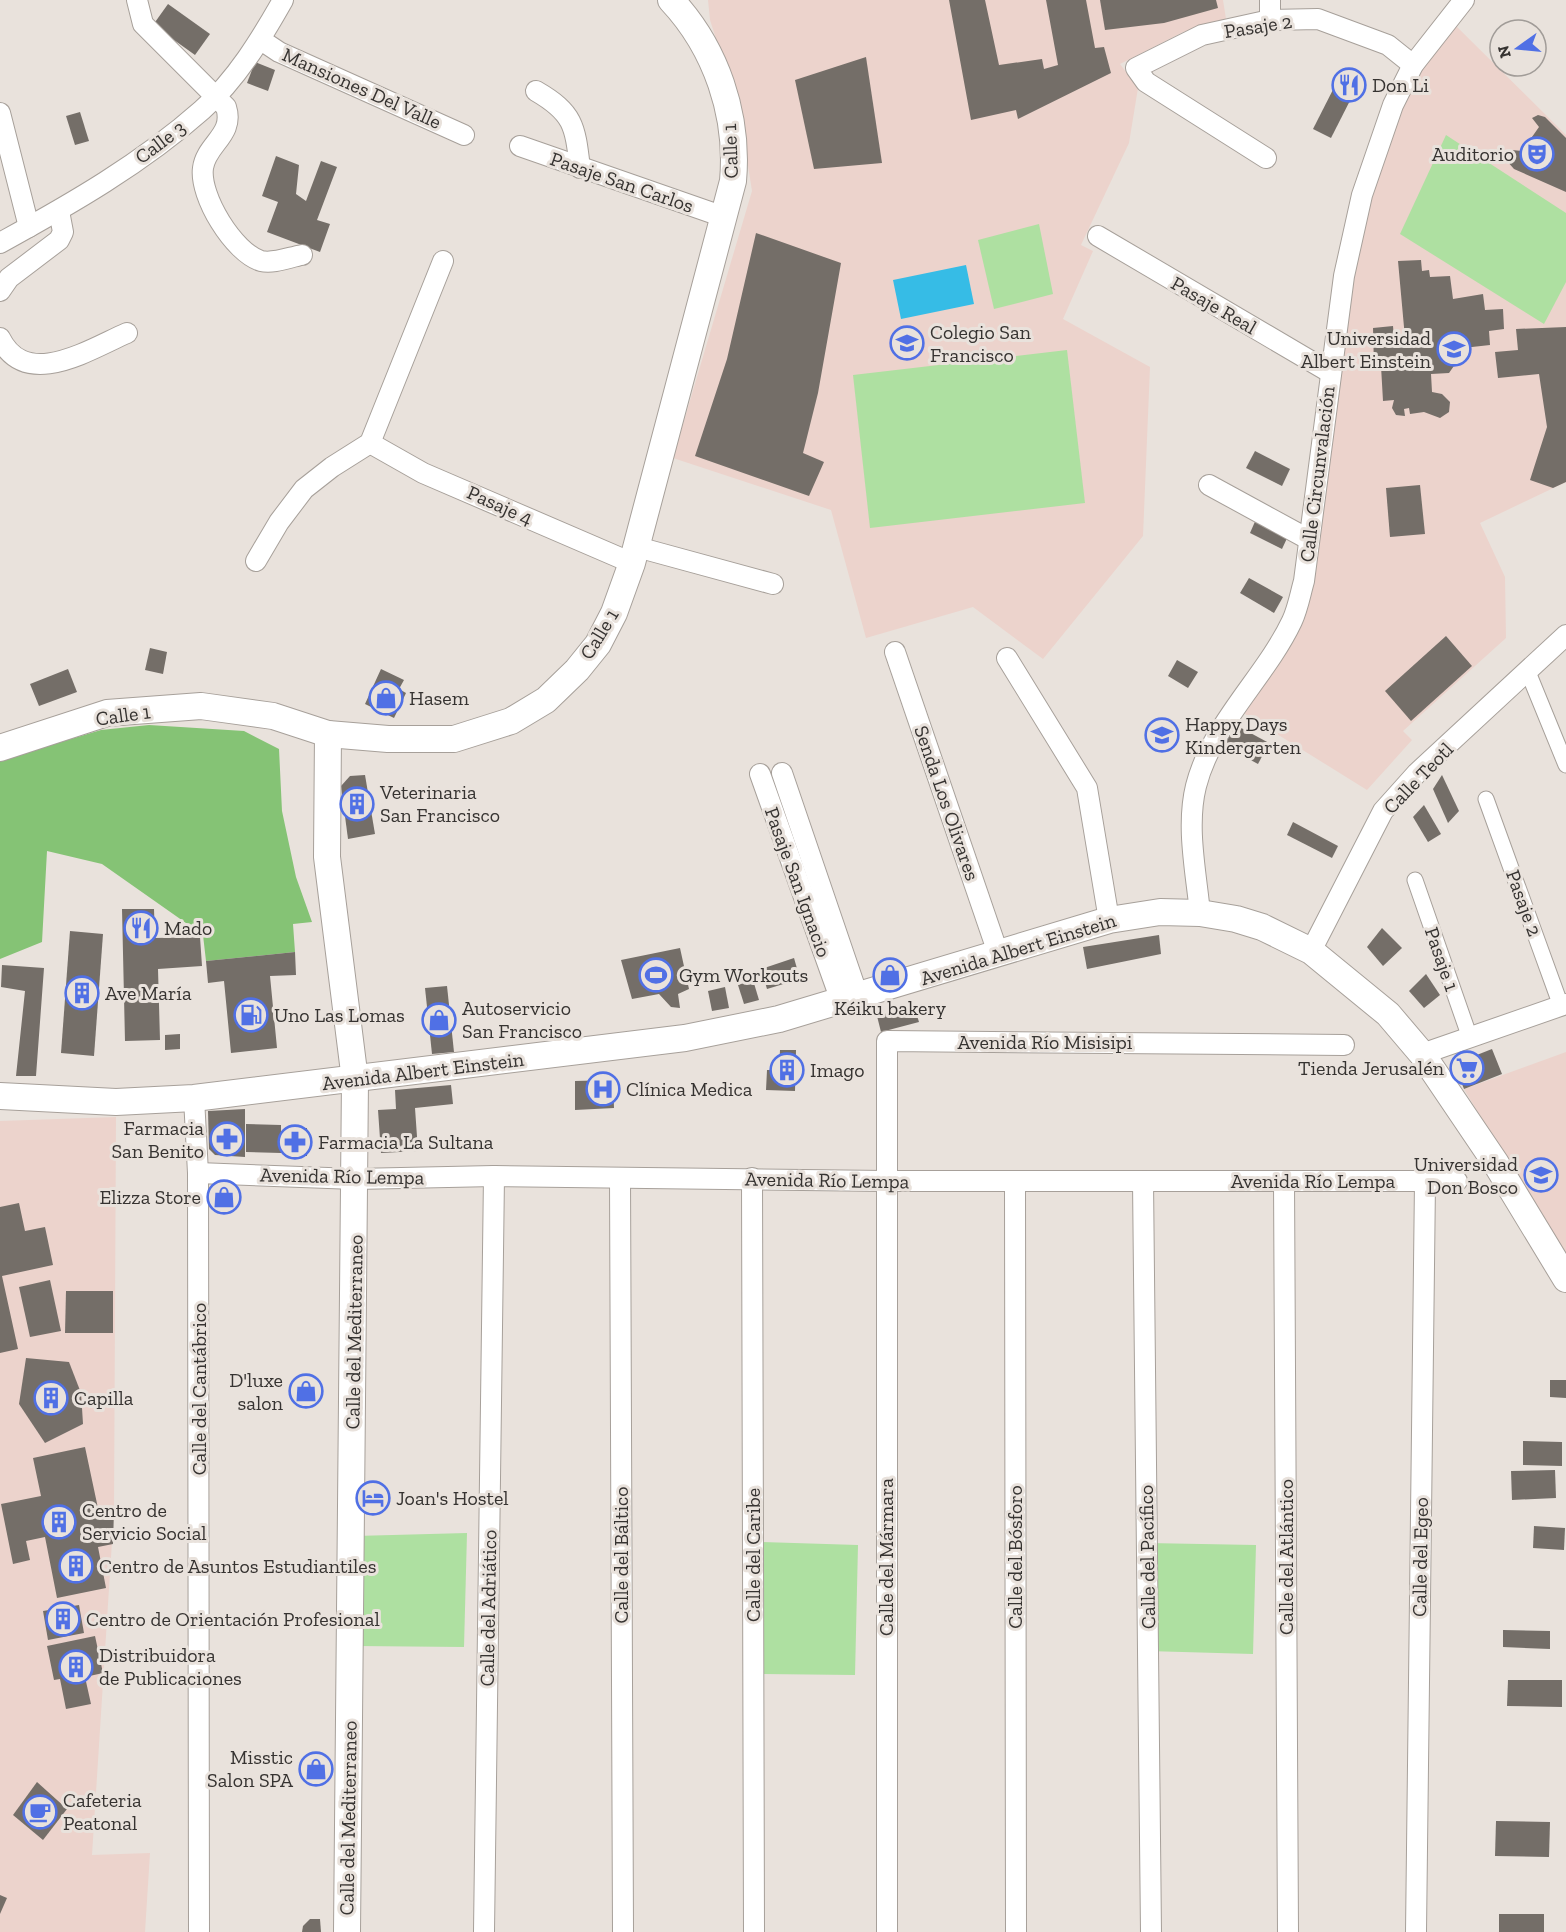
<svg xmlns="http://www.w3.org/2000/svg" width="1566" height="1932" font-family="'Zilla Slab',serif">
  <style>
    .education { fill: #ecd3cc }
    .green { fill: #aee0a1 }
    .forest { fill: #85c375 }
    .water { fill: #36bce6 }
    .building { fill: #746e68 }
    .lines { fill: none; stroke-linecap: round; stroke-linejoin: round }
    .pedestrian-casing { stroke: #a7a09a; stroke-width: 17 }
    .minor-casing { stroke: #a7a09a; stroke-width: 22 }
    .tertiary-casing { stroke: #a7a09a; stroke-width: 28 }
    .pedestrian { stroke: #fff; stroke-width: 15 }
    .minor { stroke: #fff; stroke-width: 20 }
    .tertiary { stroke: #fff; stroke-width: 26 }
    .labels { text-anchor: middle; dominant-baseline: central; stroke-width: 6; stroke-linejoin: round; paint-order: stroke }
    .street-label { font-size: 20px; fill: #363331; stroke: #e9e2dc }
    .poi-label { font-size: 20px; fill: #363331; stroke: #e9e2dc; text-anchor: start }
  </style>
  <rect width="100%" height="100%" fill="#e9e2dc"/>
  <!-- education -->
  <g class="education">
    <path d="M708 0H1223L1226 19 1183 32 1120 64 1138 88 1129 143 1081 245 1093 251 1063 319 1150 367 1143 536 1043 659 973 607 866 638 831 510 673 458 752 191 739 109 710 20Z"/>
    <path d="M1451 21 1566 135V482L1480 523 1505 577 1506 638 1403 731 1412 740 1367 790 1240 711 1284 655 1303 616 1358 235 1415 70Z"/>
    <path d="M1566 1052V1261L1464 1089Z"/>
    <path d="M116 1117 114 1510 92 1855 150 1853 145 1932H0V1121Z"/>
  </g>
  <!-- green -->
  <g class="green">
    <path d="M1446 135 1566 213V282L1544 324 1400 234Z"/>
    <path d="M1039 224 1053 294 994 309 978 240Z"/>
    <path d="M1067 350 1085 503 870 528 853 375Z"/>
    <path d="M467 1533 464 1647 356 1646 355 1536Z"/>
    <path d="M760 1542 858 1545 855 1675 759 1674Z"/>
    <path d="M1147 1543 1256 1545 1253 1654 1147 1651Z"/>
  </g>
  <!-- forest -->
  <path class="forest" d="M149 725 244 731 279 749 282 811 296 877 312 922 293 924 295 952 206 961 203 935 102 864 47 851 42 942 0 959V760L101 730Z"/>
  <!-- water -->
  <path class="water" d="M966 265 974 304 901 319 893 280Z"/>
  <!-- building -->
  <g class="building">
    <path d="M949 0H985L999 65 1042 59 1044 69 1058 65 1046 0H1086L1095 48 1104 47 1111 73 1018 119 1016 110 971 120Z"/>
    <path d="M1100 0H1216L1218 8 1164 23 1105 30Z"/>
    <path d="M168 4 210 34 195 55 153 25Z"/>
    <path d="M866 57 882 163 814 169 795 80Z"/>
    <path d="M255 62 275 70 268 91 247 83Z"/>
    <path d="M1344 68 1362 77 1331 138 1313 129Z"/>
    <path d="M80 112 89 141 75 145 66 116Z"/>
    <path d="M1538 115 1545 117 1566 138V192L1514 169 1507 161 1512 150 1522 151 1539 127 1532 118Z"/>
    <path d="M276 156 299 165 296 194 306 201 321 161 337 167 317 220 330 224 320 252 267 232 278 202 262 196Z"/>
    <path d="M756 233 841 263 818 393 803 453 824 462 809 496 695 456 727 359Z"/>
    <path d="M1421 260 1422 271 1429 270 1430 277 1450 276 1453 299 1483 294 1485 310 1503 309 1504 329 1489 331 1490 345 1454 349 1456 363 1449 373 1431 374 1432 392 1442 394 1450 402 1449 412 1440 418 1424 412 1410 414 1409 408 1404 409 1405 416 1396 415 1392 408 1394 400 1383 401 1381 366 1374 367 1373 328 1393 326 1394 338H1405L1398 261Z"/>
    <path d="M1566 327V482L1553 488 1530 480 1547 427 1539 374 1498 378 1495 352 1518 350 1516 329Z"/>
    <path d="M1255 451 1290 469 1282 486 1246 468Z"/>
    <path d="M1420 485 1425 534 1390 537 1386 488Z"/>
    <path d="M1257 517 1289 534 1282 549 1250 533Z"/>
    <path d="M1249 578 1283 597 1274 613 1240 593Z"/>
    <path d="M1446 636 1472 666 1411 721 1385 691Z"/>
    <path d="M150 648 167 652 163 674 145 670Z"/>
    <path d="M1177 660 1198 672 1188 688 1168 676Z"/>
    <path d="M68 669 77 692 39 706 30 684Z"/>
    <path d="M381 669 404 680 399 689 406 693 394 718 365 704Z"/>
    <path d="M1232 723 1269 743 1258 764 1221 744Z"/>
    <path d="M365 775 375 834 348 839 341 786 350 776Z"/>
    <path d="M1442 775 1459 811 1448 823 1433 789Z"/>
    <path d="M1424 805 1441 834 1428 842 1413 817Z"/>
    <path d="M1293 822 1338 846 1332 858 1287 835Z"/>
    <path d="M122 909H154L155 938 200 937 202 966 158 969 160 1040 125 1041Z"/>
    <path d="M1382 928 1402 948 1383 966 1367 947Z"/>
    <path d="M70 931 103 934 94 1056 61 1053Z"/>
    <path d="M1159 935 1161 954 1087 969 1083 947Z"/>
    <path d="M680 948 689 989 678 994 680 1008 671 1007 659 994 632 999 621 960Z"/>
    <path d="M295 952 296 975 270 976 277 1048 231 1053 224 981 208 983 206 961Z"/>
    <path d="M794 958 800 979 767 989 761 969Z"/>
    <path d="M2 965 44 968 36 1076H16L25 991 1 987Z"/>
    <path d="M1426 974 1440 995 1424 1008 1409 991Z"/>
    <path d="M753 980 759 1000 744 1004 738 985Z"/>
    <path d="M447 986 454 1052 432 1054 425 988Z"/>
    <path d="M725 987 729 1008 712 1011 708 991Z"/>
    <path d="M914 1006 919 1022 881 1032 877 1016Z"/>
    <path d="M180 1034V1049L165 1050V1035Z"/>
    <path d="M1492 1049 1502 1074 1464 1089 1454 1064Z"/>
    <path d="M780 1050H796L795 1091 766 1090 767 1070H779Z"/>
    <path d="M613 1080 614 1108 575 1110V1081Z"/>
    <path d="M451 1085 453 1104 415 1108 418 1151 381 1153 378 1110 396 1109 395 1090Z"/>
    <path d="M245 1109V1157L215 1155 209 1149 208 1111Z"/>
    <path d="M246 1124 281 1125V1153L246 1152Z"/>
    <rect x="284" y="1128" width="23" height="28"/>
    <path d="M19 1203 25 1231 45 1227 53 1265 2 1276 18 1349 0 1353V1207Z"/>
    <path d="M50 1280 61 1331 30 1337 19 1287Z"/>
    <path d="M66 1291H113V1333H65Z"/>
    <path d="M26 1358 69 1362 81 1393 83 1424 45 1443 19 1404Z"/>
    <path d="M1550 1380H1566V1398L1550 1397Z"/>
    <path d="M1523 1441 1562 1442V1466L1523 1465Z"/>
    <path d="M85 1447 99 1513 114 1510 113 1544 98 1547 106 1588 57 1598 45 1537 26 1541 30 1560 13 1564 1 1504 41 1496 33 1458Z"/>
    <path d="M1555 1470 1556 1498 1512 1500 1511 1471Z"/>
    <path d="M1534 1526 1565 1528 1564 1550 1533 1548Z"/>
    <path d="M79 1605 84 1633 48 1640 43 1611Z"/>
    <path d="M1503 1630 1550 1631V1649L1503 1647Z"/>
    <path d="M95 1636 103 1673 85 1677 91 1704 66 1709 60 1679 54 1680 47 1646Z"/>
    <path d="M1508 1680H1562V1707L1507 1706Z"/>
    <path d="M37 1782 67 1809 43 1840 13 1815Z"/>
    <path d="M1496 1821 1550 1822 1549 1857 1495 1856Z"/>
    <path d="M0 1895 7 1898 0 1914Z"/>
    <rect x="1499" y="1914" width="45" height="18"/>
    <path d="M310 1919H320L321 1932H302L303 1926Z"/>
  </g>
  <g class="lines">
    <!-- pedestrian casing -->
    <g class="pedestrian-casing">
      <g id="pedestrian">
        <path d="M1528 672 1566 765"/>
        <path d="M1486 799 1561 1006"/>
        <path d="M1415 880 1470 1038"/>
      </g>
    </g>
    <!-- minor casing -->
    <g class="minor-casing">
      <g id="minor">
        <path d="M137 0 143 24 226 107C235 135 206 144 203 168 199 196 234 253 261 261 274 264 290 257 302 255"/>
        <path d="M1270 20V0"/>
        <path d="M261 40 279 52 464 135"/>
        <path d="M536 91C574 113 575 126 580 168"/>
        <path d="M0 113 29 227"/>
        <path d="M520 146 724 217"/>
        <path d="M1266 158 1146 82 1136 68 1202 35 1270 20 1318 19 1388 45 1413 65"/>
        <path d="M1098 236 1331 373"/>
        <path d="M0 243C71 204 141 164 202 110 236 80 261 39 283 0"/>
        <path d="M0 291 9 278 59 240 63 232 59 211"/>
        <path d="M0 338C26 391 90 349 127 333"/>
        <path d="M370 443 423 473 632 563"/>
        <path d="M1209 485 1308 539"/>
        <path d="M637 547 773 584"/>
        <path d="M256 561 279 522 304 489 332 467 370 443 443 261"/>
        <path d="M895 652 998 953"/>
        <path d="M1007 658 1087 788 1109 920"/>
        <path d="M782 773 858 996"/>
        <path d="M760 774 841 1001"/>
        <path d="M1200 913C1196 872 1186 826 1196 786 1212 723 1265 678 1292 621 1298 608 1300 595 1304 581L1344 276 1362 195 1393 105 1413 65 1464 0"/>
        <path d="M1311 951 1383 811 1417 773 1566 635"/>
        <path d="M1422 1054 1566 1004"/>
        <path d="M194 1098 198 1173 199 1932"/>
        <path d="M198 1173 355 1179 494 1176 885 1181H1457"/>
        <path d="M620 1178 623 1932"/>
        <path d="M752 1178 754 1932"/>
        <path d="M1143 1181 1151 1932"/>
        <path d="M1284 1181 1288 1932"/>
        <path d="M1015 1182 1016 1932"/>
        <path d="M484 1932 494 1176"/>
        <path d="M887 1932V1041L1344 1045"/>
        <path d="M1416 1932 1425 1182"/>
      </g>
    </g>
    <!-- tertiary casing -->
    <g class="tertiary-casing">
      <g id="tertiary">
        <path d="M328 734 327 857 355 1080 347 1932"/>
        <path d="M0 748 107 713 201 706 273 716 328 734 388 739H454L511 721 546 700 577 670 598 644 614 613 632 563 733 181C739 115 716 48 671 0"/>
        <path d="M0 1096 116 1102 194 1098 685 1038 779 1019 1109 920 1160 912 1200 913 1236 919 1262 927 1311 951 1388 1014 1422 1054 1495 1162 1566 1279"/>
      </g>
    </g>
    <!-- pedestrian -->
    <use href="#pedestrian" class="pedestrian"/>
    <!-- minor -->
    <use href="#minor" class="minor"/>
    <!-- tertiary -->
    <use href="#tertiary" class="tertiary"/>
  </g>
  <!-- icons -->
  <defs>
    <g id="restaurant-ring" transform="scale(1.725)"><circle r="9.5" fill="#e9e2dc" stroke="#5070e5" stroke-width="1.5"/><path d="M-5-6h1v4h1v-4h1v4h1v-4h1v5L-1.5 .5V6h-2V.5L-5-1ZM5-6V6H3V1.5H1.5Q1.5-4 5-6Z" fill="#5070e5"/></g>
    <g id="theatre-ring" transform="scale(1.725)"><circle r="9.5" fill="#e9e2dc" stroke="#5070e5" stroke-width="1.5"/><path d="M-5-5.5Q0-4 5-5.5V0Q5 5 0 6Q-5 5-5 0ZM-3.3-2.5H-1v1.5H-3.3ZM1-2.5H3.3v1.5H1ZM-2.8 1Q0 5.5 2.8 1Z" fill="#5070e5"/></g>
    <g id="school-ring" transform="scale(1.725)"><circle r="9.5" fill="#e9e2dc" stroke="#5070e5" stroke-width="1.5"/><path d="M0-5L7-2L0 1L-7-2ZM-4 1L0 2.5L4 1V4Q0 6-4 4Z" fill="#5070e5"/></g>
    <g id="university-ring" transform="scale(1.725)"><circle r="9.5" fill="#e9e2dc" stroke="#5070e5" stroke-width="1.5"/><path d="M0-5L7-2L0 1L-7-2ZM-4 1L0 2.5L4 1V4Q0 6-4 4Z" fill="#5070e5"/></g>
    <g id="shop-ring" transform="scale(1.725)"><circle r="9.5" fill="#e9e2dc" stroke="#5070e5" stroke-width="1.5"/><path d="M-5-2.5h2.3a2.7 3.5 0 0 1 5.4 0H5L5.5 6h-11ZM-1.5-2.5h3a1.5 2.3 0 0 0-3 0Z" fill="#5070e5"/></g>
    <g id="building-ring" transform="scale(1.725)"><circle r="9.5" fill="#e9e2dc" stroke="#5070e5" stroke-width="1.5"/><path d="M-4-6H4V6H1V3H-1V6H-4ZM-2.5-4.3h1.7v1.8h-1.7ZM.8-4.3h1.7v1.8H.8ZM-2.5-1h1.7V.8h-1.7ZM.8-1h1.7V.8H.8Z" fill="#5070e5"/></g>
    <g id="stadium-ring" transform="scale(1.725)"><circle r="9.5" fill="#e9e2dc" stroke="#5070e5" stroke-width="1.5"/><path d="M0-5a6.5 5 0 1 0 0 10a6.5 5 0 1 0 0-10ZM-3.5-1.8h7v3.6h-7Z" fill="#5070e5"/></g>
    <g id="fuel-ring" transform="scale(1.725)"><circle r="9.5" fill="#e9e2dc" stroke="#5070e5" stroke-width="1.5"/><path d="M-5.5-6h7V0h2V4h1.3V-2.5L3-4.5l.8-.8L6-3V5H2.5V1h-1V6h-7ZM-4.2-4.7v3.2H.2V-4.7Z" fill="#5070e5"/></g>
    <g id="supermarket-ring" transform="scale(1.725)"><circle r="9.5" fill="#e9e2dc" stroke="#5070e5" stroke-width="1.5"/><path d="M-6-5.5h2.5l.6 2H6L4.5 2H-2.5L-4.4-4H-6ZM-1.5 3.2a1.3 1.3 0 1 0 .1 0ZM3 3.2a1.3 1.3 0 1 0 .1 0Z" fill="#5070e5"/></g>
    <g id="hospital-ring" transform="scale(1.725)"><circle r="9.5" fill="#e9e2dc" stroke="#5070e5" stroke-width="1.5"/><path d="M-5-5h3v3.5h4V-5h3V5h-3V1.5h-4V5h-3Z" fill="#5070e5"/></g>
    <g id="pharmacy-ring" transform="scale(1.725)"><circle r="9.5" fill="#e9e2dc" stroke="#5070e5" stroke-width="1.5"/><path d="M-2-6h4v4h4v4h-4v4h-4v-4h-4v-4h4Z" fill="#5070e5"/></g>
    <g id="hotel-ring" transform="scale(1.725)"><circle r="9.5" fill="#e9e2dc" stroke="#5070e5" stroke-width="1.5"/><path d="M-6-4.5h1.5V1H6V5H4.5V3h-9V5H-6ZM-4 0a1.8 1.8 0 1 1 3.6 0ZM.5 0V-2.5h3Q6-2.5 6 0Z" fill="#5070e5"/></g>
    <g id="cafe-ring" transform="scale(1.725)"><circle r="9.5" fill="#e9e2dc" stroke="#5070e5" stroke-width="1.5"/><path d="M-5.5-4.5H6V0H3Q3 3.5 0 3.5H-2.5Q-5.5 3.5-5.5 0ZM3-3.2v2h1.7v-2ZM-6 4.5H4V6H-6Z" fill="#5070e5"/></g>
  </defs>
  <g fill-rule="evenodd">
    <use href="#restaurant-ring" x="1349" y="85"/>
    <use href="#theatre-ring" x="1537" y="154"/>
    <use href="#school-ring" x="907" y="343"/>
    <use href="#university-ring" x="1454" y="349"/>
    <use href="#shop-ring" x="386" y="698"/>
    <use href="#school-ring" x="1162" y="735"/>
    <use href="#building-ring" x="357" y="804"/>
    <use href="#restaurant-ring" x="141" y="928"/>
    <use href="#stadium-ring" x="656" y="975"/>
    <use href="#shop-ring" x="890" y="975"/>
    <use href="#building-ring" x="82" y="993"/>
    <use href="#fuel-ring" x="251" y="1015"/>
    <use href="#shop-ring" x="439" y="1020"/>
    <use href="#supermarket-ring" x="1467" y="1068"/>
    <use href="#building-ring" x="787" y="1070"/>
    <use href="#hospital-ring" x="603" y="1089"/>
    <use href="#pharmacy-ring" x="227" y="1139"/>
    <use href="#pharmacy-ring" x="295" y="1142"/>
    <use href="#university-ring" x="1541" y="1175"/>
    <use href="#shop-ring" x="224" y="1197"/>
    <use href="#shop-ring" x="306" y="1391"/>
    <use href="#building-ring" x="51" y="1398"/>
    <use href="#hotel-ring" x="373" y="1498"/>
    <use href="#building-ring" x="59" y="1522"/>
    <use href="#building-ring" x="76" y="1566"/>
    <use href="#building-ring" x="63" y="1619"/>
    <use href="#building-ring" x="76" y="1667"/>
    <use href="#shop-ring" x="316" y="1769"/>
    <use href="#cafe-ring" x="40" y="1812"/>
  </g>
  <g class="labels">
    <!-- street labels -->
    <g class="street-label">
      <text transform="translate(1258 26) rotate(-9)">Pasaje 2</text>
      <text transform="translate(362 88) rotate(24)">Mansiones Del Valle</text>
      <text transform="translate(160 142) rotate(-37)">Calle 3</text>
      <text transform="translate(730 151) rotate(-92)">Calle 1</text>
      <text transform="translate(622 182) rotate(19)">Pasaje San Carlos</text>
      <text transform="translate(1214 305) rotate(30)">Pasaje Real</text>
      <text transform="translate(1317 474) rotate(-83)">Calle Circunvalación</text>
      <text transform="translate(500 505) rotate(24)">Pasaje 4</text>
      <text transform="translate(599 634) rotate(-59)">Calle 1</text>
      <text transform="translate(123 715) rotate(-8)">Calle 1</text>
      <text transform="translate(1418 778) rotate(-46)">Calle Teotl</text>
      <text transform="translate(947 803) rotate(71)">Senda Los Olivares</text>
      <text transform="translate(798 882) rotate(70)">Pasaje San Ignacio</text>
      <text transform="translate(1524 903) rotate(70)">Pasaje 2</text>
      <text transform="translate(1018 949) rotate(-17)">Avenida Albert Einstein</text>
      <text transform="translate(1442 959) rotate(71)">Pasaje 1</text>
      <text x="1045" y="1042">Avenida Río Misisipi</text>
      <text transform="translate(423 1071) rotate(-7)">Avenida Albert Einstein</text>
      <text transform="translate(342 1176) rotate(1)">Avenida Río Lempa</text>
      <text transform="translate(827 1180) rotate(1)">Avenida Río Lempa</text>
      <text x="1313" y="1181">Avenida Río Lempa</text>
      <text transform="translate(354 1332) rotate(-89)">Calle del Mediterraneo</text>
      <text transform="translate(199 1389) rotate(-90)">Calle del Cantábrico</text>
      <text transform="translate(621 1555) rotate(-90)">Calle del Báltico</text>
      <text transform="translate(753 1555) rotate(-90)">Calle del Caribe</text>
      <text transform="translate(886 1557) rotate(-90)">Calle del Mármara</text>
      <text transform="translate(1015 1557) rotate(-90)">Calle del Bósforo</text>
      <text transform="translate(1147 1557) rotate(-91)">Calle del Pacífico</text>
      <text transform="translate(1286 1557) rotate(-90)">Calle del Atlántico</text>
      <text transform="translate(1420 1557) rotate(-89)">Calle del Egeo</text>
      <text transform="translate(488 1608) rotate(-89)">Calle del Adriático</text>
      <text transform="translate(348 1818) rotate(-89)">Calle del Mediterraneo</text>
    </g>
    <!-- poi labels -->
    <g class="poi-label">
      <text x="1372" y="85">Don Li</text>
      <text x="1514" y="154" text-anchor="end">Auditorio</text>
      <text x="930" y="332">Colegio San<tspan x="930" dy="23">Francisco</tspan></text>
      <text x="1431" y="338" text-anchor="end">Universidad<tspan x="1431" dy="23">Albert Einstein</tspan></text>
      <text x="409" y="698">Hasem</text>
      <text x="1185" y="724">Happy Days<tspan x="1185" dy="23">Kindergarten</tspan></text>
      <text x="380" y="792">Veterinaria<tspan x="380" dy="23">San Francisco</tspan></text>
      <text x="164" y="928">Mado</text>
      <text x="679" y="975">Gym Workouts</text>
      <text x="105" y="993">Ave María</text>
      <text x="462" y="1008">Autoservicio<tspan x="462" dy="23">San Francisco</tspan></text>
      <text x="890" y="1008" text-anchor="middle">Kéiku bakery</text>
      <text x="274" y="1015">Uno Las Lomas</text>
      <text x="1444" y="1068" text-anchor="end">Tienda Jerusalén</text>
      <text x="810" y="1070">Imago</text>
      <text x="626" y="1089">Clínica Medica</text>
      <text x="204" y="1128" text-anchor="end">Farmacia<tspan x="204" dy="23">San Benito</tspan></text>
      <text x="318" y="1142">Farmacia La Sultana</text>
      <text x="1518" y="1164" text-anchor="end">Universidad<tspan x="1518" dy="23">Don Bosco</tspan></text>
      <text x="201" y="1197" text-anchor="end">Elizza Store</text>
      <text x="283" y="1380" text-anchor="end">D'luxe<tspan x="283" dy="23">salon</tspan></text>
      <text x="74" y="1398">Capilla</text>
      <text x="396" y="1498">Joan's Hostel</text>
      <text x="82" y="1510">Centro de<tspan x="82" dy="23">Servicio Social</tspan></text>
      <text x="99" y="1566">Centro de Asuntos Estudiantiles</text>
      <text x="86" y="1619">Centro de Orientación Profesional</text>
      <text x="99" y="1655">Distribuidora<tspan x="99" dy="23">de Publicaciones</tspan></text>
      <text x="293" y="1757" text-anchor="end">Misstic<tspan x="293" dy="23">Salon SPA</tspan></text>
      <text x="63" y="1800">Cafeteria<tspan x="63" dy="23">Peatonal</tspan></text>
    </g>
  </g>
  <!-- north arrow -->
  <g transform="translate(1518 48) rotate(255)"><circle r="28" fill="#e9e2dc" stroke="#a19c98" stroke-width="1.5"/>
  <path d="M0-4.5L10 22L0 15L-10 22Z" fill="#5070e5"/>
  <text y="-9" font-size="16" font-weight="bold" text-anchor="middle" fill="#363331">N</text>
  </g>
</svg>
